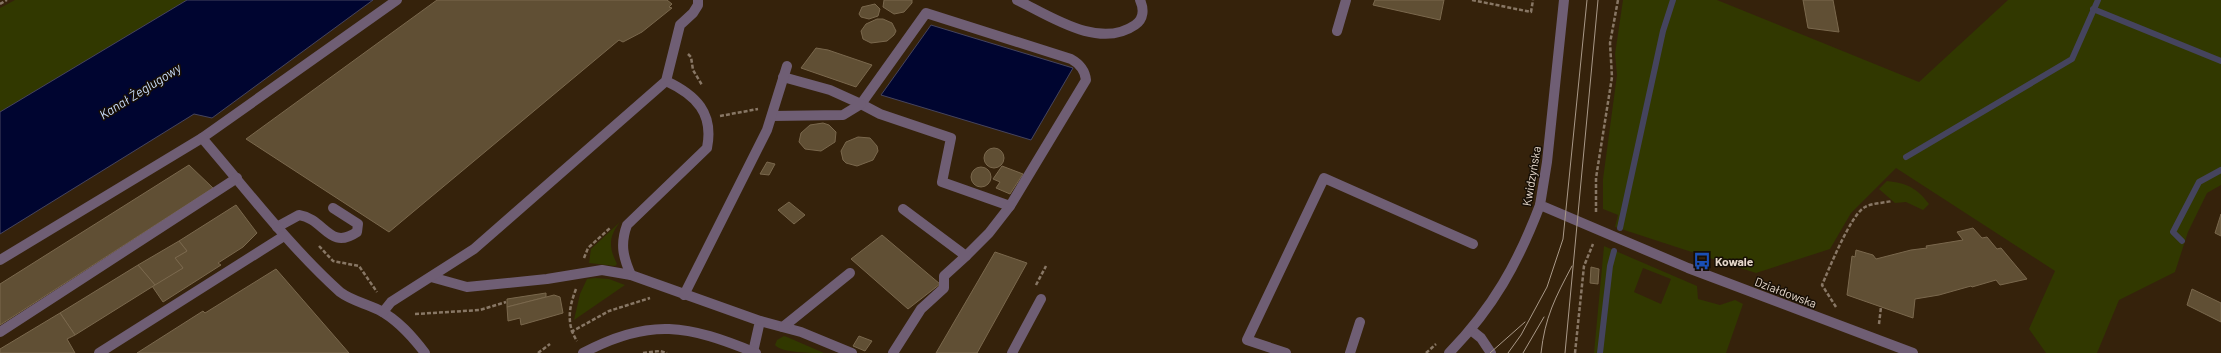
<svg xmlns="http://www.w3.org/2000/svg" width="2221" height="353" font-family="Barlow,sans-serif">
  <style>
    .green { fill: #313800; fill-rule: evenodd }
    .water { fill: #000530; stroke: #45445e }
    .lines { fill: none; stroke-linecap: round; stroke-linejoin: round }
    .stream { stroke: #45445e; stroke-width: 6 }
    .building { fill: #604f34; stroke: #7a684d }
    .path { stroke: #887765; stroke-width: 2.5; stroke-dasharray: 4 2; stroke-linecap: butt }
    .service { stroke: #6f5e74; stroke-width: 10 }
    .minor { stroke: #6f5e74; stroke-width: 10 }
    .tertiary { stroke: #6f5e74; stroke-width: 10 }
    .tram { stroke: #a99988; stroke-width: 1 }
    .labels { text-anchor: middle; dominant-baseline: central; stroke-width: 3; stroke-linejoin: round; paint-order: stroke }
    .street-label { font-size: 12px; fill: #e5d7ca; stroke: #160e05 }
    .poi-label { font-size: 12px; font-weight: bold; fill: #e5d7ca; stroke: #160e05; text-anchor: start }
    .water-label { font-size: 13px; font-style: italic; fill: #c8dbfa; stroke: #160e05 }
  </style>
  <rect width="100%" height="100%" fill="#35220b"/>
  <!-- green -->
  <g class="green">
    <path d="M15 0H187L0 112V8Z"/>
    <path d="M1623 0H1717L1919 82 2008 0H2221V185L2207 193 2188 232 2175 272 2119 300 2097 353H2046L2029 329 2055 271 1896 168 1851 213 1830 249 1756 273 1615 227 1618 215 1603 209V179L1617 75 1615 54Z"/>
    <path d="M1887 181C1907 183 1917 188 1929 204L1923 210 1906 202 1895 203 1879 189Z"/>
    <path d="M620 222C608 237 609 248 617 264L615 266 589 263 591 249Z"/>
    <path d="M1604 246 1697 286 1698 299 1720 305 1735 300 1743 304 1726 353H1594ZM1643 268 1671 279 1661 304 1634 292Z"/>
    <path d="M595 278 609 279 625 285 574 320 580 294 587 279Z"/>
    <path d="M784 336 787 337 824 353C811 353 782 353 775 345L777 340Z"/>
  </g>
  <!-- water -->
  <g class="water">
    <path d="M187 0H373L212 118 194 114 0 234V112Z"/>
    <path d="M931 25 1073 68 1031 140 881 95Z"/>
  </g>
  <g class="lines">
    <!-- stream -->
    <g class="stream">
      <path d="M2093 9 2221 61"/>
      <path d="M1906 157 2072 59 2098 0"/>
      <path d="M1620 228 1663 31 1673 0"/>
      <path d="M2182 241 2173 232 2199 182 2221 170"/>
      <path d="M1600 353 1610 266 1614 251"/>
    </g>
  </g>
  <!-- building -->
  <g class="building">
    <path d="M437 0H667L672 4 669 7 672 8 642 32 623 42 619 40 389 232 246 139Z"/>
    <path d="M884 0H912V3L904 12 894 14 883 7Z"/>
    <path d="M1375 0H1444L1440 20 1373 5Z"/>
    <path d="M1803 0H1833L1839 32 1808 28Z"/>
    <path d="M875 4 880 9 878 16 869 19 861 17 859 14 862 7Z"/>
    <path d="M877 19H883L892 23 896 31 894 35 887 41 871 43 863 39 861 31 866 24Z"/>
    <path d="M816 48 828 50 872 65 856 87 801 68Z"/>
    <path d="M823 123 829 125 836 132 835 142 821 151 805 149 799 142 801 133 810 125Z"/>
    <path d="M858 137 870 138 877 146 878 151 873 160 857 166 846 163 843 160 841 151 846 142Z"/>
    <circle cx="994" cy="158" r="10"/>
    <path d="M767 162 775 164 769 175 760 174Z"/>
    <path d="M189 165 213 188 0 325V284Z"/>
    <path d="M1002 166 1023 174 1010 194 996 188 1000 182 993 179Z"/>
    <circle cx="981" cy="177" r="10"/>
    <path d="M789 202 805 215 794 224 778 210Z"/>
    <path d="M236 205 257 233 243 247 218 263 221 265 163 302 152 286 183 268 175 258 187 251 179 241Z"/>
    <path d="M2221 214V236L2215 233Z"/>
    <path d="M1973 228 1982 238 1987 237 1997 249 2001 248 2027 279 2000 285 1996 280 1972 287 1971 286 1939 295 1915 299 1913 318 1847 295 1852 256 1855 257 1856 250 1873 255 1876 259 1911 250 1927 248 1926 246 1963 240 1957 232Z"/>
    <path d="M882 235 940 284 908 309 851 259Z"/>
    <path d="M179 241 187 251 175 258 183 268 155 285 138 265Z"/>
    <path d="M995 252 1027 263 977 353H936Z"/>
    <path d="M138 265 155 285 75 335 60 313Z"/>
    <path d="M1591 267 1599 269 1598 284 1590 283Z"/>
    <path d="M276 269 349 353H137L203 311 205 313Z"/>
    <path d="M2192 289 2221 303V322L2187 305Z"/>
    <path d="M546 293V297L507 307V299Z"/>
    <path d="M554 295 560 297 563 313 521 325 520 318 508 321 507 307Z"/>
    <path d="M60 313 75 335 67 339 75 353H0V349Z"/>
    <path d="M859 336 872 341 865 351 853 346Z"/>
  </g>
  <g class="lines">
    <!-- path -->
    <g class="path">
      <path d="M1472 0 1531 12 1533 0"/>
      <path d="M0 4 7 0"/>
      <path d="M688 54 691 57 693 70 702 85"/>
      <path d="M720 116 758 109"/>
      <path d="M1596 212V178L1612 77 1610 43 1618 0"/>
      <path d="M319 246 333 261 359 266 377 292"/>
      <path d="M584 258 588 248 610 228"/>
      <path d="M1036 285 1046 266"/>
      <path d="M576 289C569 307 566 324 577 341"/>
      <path d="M1836 307 1822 285C1829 269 1851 214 1865 207 1872 203 1884 203 1892 201"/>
      <path d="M415 314 480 310 506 302"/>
      <path d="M1879 324 1881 307"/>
      <path d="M571 332 609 311 650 298"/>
      <path d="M538 353 550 344"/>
      <path d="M643 353 660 351 667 353"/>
      <path d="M1426 353 1436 344"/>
      <path d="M1575 353 1584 266 1593 244"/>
    </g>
    <!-- service -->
    <g class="service">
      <path d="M1017 0C1050 16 1099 50 1135 25 1144 19 1144 9 1140 0"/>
      <path d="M926 13 1071 59C1080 64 1085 70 1086 80L1010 206 942 182 951 138 880 114 861 104Z"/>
      <path d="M1337 31 1346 0"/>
      <path d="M783 77 830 90 861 104"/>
      <path d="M772 116 843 115 861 104"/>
      <path d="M202 138 397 0"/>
      <path d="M277 227 299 215C325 219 329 251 357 232L358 224 333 208"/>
      <path d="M966 256 989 233 1010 206"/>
      <path d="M0 260 202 138C247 190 289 246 340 292 352 301 365 303 379 310 398 320 412 336 425 353"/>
      <path d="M631 275C623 257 620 244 627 225L707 148C714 113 696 95 666 81"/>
      <path d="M431 277 467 287 547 279 602 270 631 275 760 321 753 352"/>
      <path d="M684 295 767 130 787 66"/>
      <path d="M383 312 391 302 474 249 666 81 680 25 693 13 698 5V0"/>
      <path d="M760 321 801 332 852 353"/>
      <path d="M783 327 850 273"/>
      <path d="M1471 330 1481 338 1491 353"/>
      <path d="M0 332 237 178"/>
      <path d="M99 353 284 236"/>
      <path d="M583 353C650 317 688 325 756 353"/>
      <path d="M893 353 921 309 944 288V276L966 256 903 209"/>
      <path d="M1012 353 1041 299"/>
      <path d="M1286 353 1247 340 1324 178 1473 244"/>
      <path d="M1350 353 1360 322"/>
    </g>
    <!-- minor -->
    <path class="minor" d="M1449 353C1493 308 1518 263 1540 205"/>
    <!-- tertiary -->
    <path class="tertiary" d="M1564 0 1547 162 1540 205 1688 268 1913 353"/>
    <!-- tram -->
    <g class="tram">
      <path d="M1490 353 1525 322"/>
      <path d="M1508 353 1521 335 1547 287 1563 239 1587 0"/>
      <path d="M1523 353 1544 317"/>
      <path d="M1541 353C1545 317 1555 298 1572 266"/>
      <path d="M1565 353 1598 0"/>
    </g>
  </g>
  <!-- icons -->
  <defs>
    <g id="bus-bare" transform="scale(1.38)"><path d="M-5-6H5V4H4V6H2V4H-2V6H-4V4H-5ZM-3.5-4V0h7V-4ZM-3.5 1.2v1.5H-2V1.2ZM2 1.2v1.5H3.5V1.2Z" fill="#1a4fb4" stroke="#160e05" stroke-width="2.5" paint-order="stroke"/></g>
  </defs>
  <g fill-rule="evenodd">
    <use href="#bus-bare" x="1702" y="261"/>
  </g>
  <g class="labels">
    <!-- street labels -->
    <g class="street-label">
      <text transform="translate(1531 176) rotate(-80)">Kwidzyńska</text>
      <text transform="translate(1786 292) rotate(21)">Działdowska</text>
    </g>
    <!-- poi labels -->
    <g class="poi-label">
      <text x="1715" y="261">Kowale</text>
    </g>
    <!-- water labels -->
    <g class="water-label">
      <text transform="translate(140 91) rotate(-32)">Kanał Żeglugowy</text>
    </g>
  </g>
</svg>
